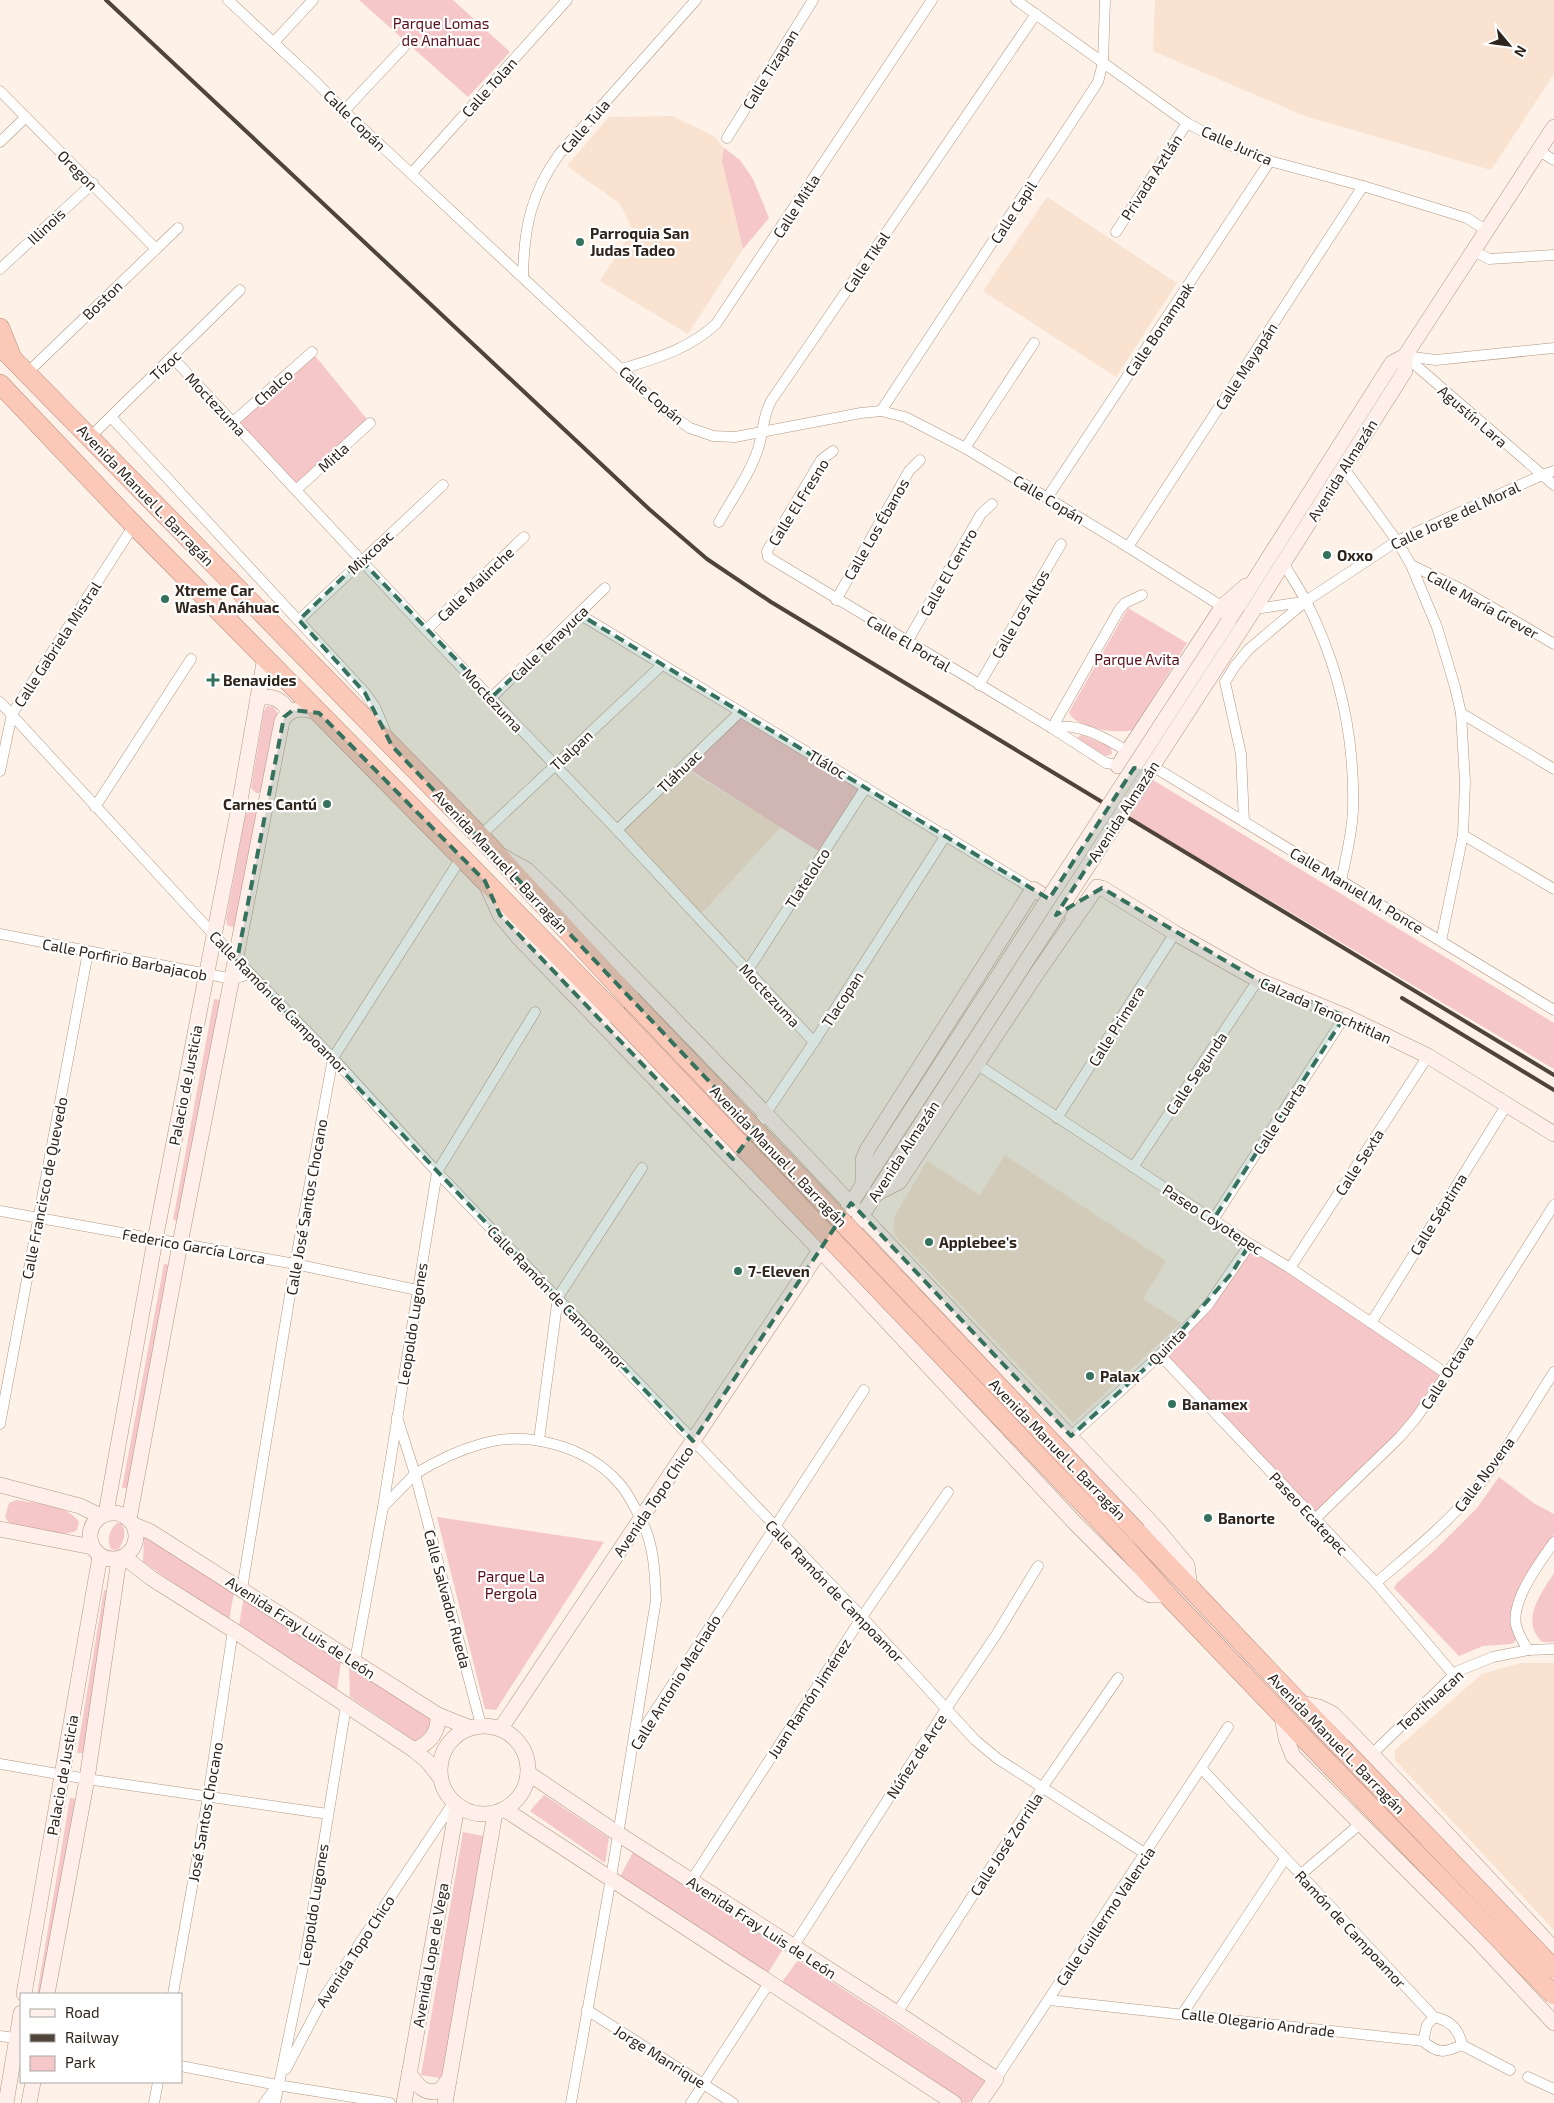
<svg xmlns="http://www.w3.org/2000/svg" width="1554" height="2103" font-family="'Exo 2',sans-serif">
  <style>
    .built { fill: #f9e2d0 }
    .green { fill: #f6c7c9 }
    .lines { fill: none; stroke-linecap: round; stroke-linejoin: round }
    .street-casing { stroke: #b4967f; stroke-width: 11 }
    .secondary-casing { stroke: #b4967f; stroke-width: 16 }
    .highway-casing { stroke: #b48f82; stroke-width: 20 }
    .street { stroke: #fff; stroke-width: 10 }
    .secondary { stroke: #feefea; stroke-width: 15 }
    .highway { stroke: #fcc9b9; stroke-width: 19 }
    .rail { stroke: #4f443b; stroke-width: 4 }
    .secondary-bridge-casing { stroke: #b4967f; stroke-width: 16; stroke-linecap: butt }
    .highway-bridge-casing { stroke: #b48f82; stroke-width: 20; stroke-linecap: butt }
    .secondary-bridge { stroke: #feefea; stroke-width: 15 }
    .highway-bridge { stroke: #fcc9b9; stroke-width: 19 }
    .marked { fill: #35725d; fill-opacity: 0.2; stroke: #35725d; stroke-width: 4; stroke-dasharray: 10 6; stroke-linejoin: round }
    .poi-dot { fill: #35725d; stroke: #fff; stroke-width: 2 }
    .labels { text-anchor: middle; dominant-baseline: central; stroke-width: 4.5; stroke-linejoin: round; paint-order: stroke }
    .park-label { font-size: 15px; fill: #570e1c; stroke: #fff }
    .street-label { font-size: 15px; fill: #2f241b; stroke: #fff }
    .poi-label { font-size: 15px; font-weight: bold; fill: #2f241b; stroke: #fff; text-anchor: start }
  </style>
  <rect width="100%" height="100%" fill="#fef1e7"/>
  <!-- built -->
  <g class="built">
    <path d="M1155 0H1554V74L1491 170 1305 116 1153 51Z"/>
    <path d="M672 116 714 136 724 148 722 161 743 249 688 334 600 281 633 230 619 203 567 166 609 117Z"/>
    <path d="M1047 197 1177 283 1116 377 983 291Z"/>
    <path d="M684 768 781 827 699 916 622 830Z"/>
    <path d="M1005 1155 1166 1261 1143 1299 1181 1323 1073 1423 896 1237 893 1227 895 1215 927 1161 980 1195Z"/>
    <path d="M1520 1663H1554V1930L1395 1760V1750L1482 1674Z"/>
  </g>
  <!-- green -->
  <g class="green">
    <path d="M359 0H453L510 52 468 97Z"/>
    <path d="M724 148 740 160 753 179 769 218 743 249 722 161Z"/>
    <path d="M312 352 370 423 298 487 233 422Z"/>
    <path d="M1128 608 1187 643 1133 730C1118 734 1075 729 1069 712Z"/>
    <path d="M267 706 274 707 277 713 263 789 259 793H256L251 788 264 711Z"/>
    <path d="M740 712 866 787 823 854 684 766Z"/>
    <path d="M1082 735 1111 747 1112 754 1106 756 1079 741 1078 737Z"/>
    <path d="M1153 780 1554 1023V1069L1130 817Z"/>
    <path d="M253 810 257 813 235 927C229 927 227 926 226 920L245 816 248 811Z"/>
    <path d="M214 999 221 1000 179 1221 173 1220Z"/>
    <path d="M1250 1244 1447 1374 1431 1397 1315 1519 1160 1355 1208 1305Z"/>
    <path d="M164 1264 172 1265 130 1488H122Z"/>
    <path d="M1499 1477 1535 1504 1554 1514V1534L1519 1590 1520 1636 1512 1644 1483 1646 1459 1656 1394 1588 1397 1583 1433 1552 1477 1508Z"/>
    <path d="M17 1500C36 1504 67 1504 79 1522L77 1530C63 1540 26 1527 9 1523L5 1517 9 1503Z"/>
    <path d="M437 1517 604 1542 496 1710 485 1709Z"/>
    <path d="M117 1523H121C127 1532 124 1540 119 1549L112 1550C106 1541 109 1530 117 1523Z"/>
    <path d="M144 1533 234 1592 229 1621 143 1562Z"/>
    <path d="M1554 1573V1642H1542C1520 1620 1541 1594 1554 1573Z"/>
    <path d="M104 1590 111 1592 85 1753H77Z"/>
    <path d="M244 1597 341 1662 337 1690 239 1625Z"/>
    <path d="M349 1667 434 1720 418 1743 350 1697Z"/>
    <path d="M544 1795 609 1838 605 1863 530 1811Z"/>
    <path d="M70 1798 77 1799 45 1994H37Z"/>
    <path d="M463 1832 483 1836 446 2079 421 2075Z"/>
    <path d="M633 1852 783 1949 768 1973 620 1877Z"/>
    <path d="M798 1960 985 2081 969 2103H964L782 1982Z"/>
  </g>
  <g class="lines">
    <!-- street casing -->
    <g class="street-casing">
      <g id="street">
        <path d="M228 0 316 82 344 111 668 413 690 428 713 436 735 437 861 413 881 411 905 417 965 448 1128 547 1226 609"/>
        <path d="M1016 0 1187 123 1227 144 1270 161 1363 186 1467 218 1487 231"/>
        <path d="M274 42 313 0"/>
        <path d="M0 91 156 249"/>
        <path d="M344 111 404 47"/>
        <path d="M727 138 813 0"/>
        <path d="M0 142 26 117"/>
        <path d="M1539 151 1554 160"/>
        <path d="M411 174 567 0"/>
        <path d="M1116 232 1187 123"/>
        <path d="M1474 251 1489 259 1554 255"/>
        <path d="M0 269 93 183"/>
        <path d="M523 276C524 227 531 193 560 153L696 0"/>
        <path d="M1405 356 1554 485"/>
        <path d="M1405 356 1436 360 1554 348"/>
        <path d="M172 357 426 630 617 830 814 1042"/>
        <path d="M622 369C657 358 689 349 716 324L932 0"/>
        <path d="M27 373 178 228"/>
        <path d="M881 411 1098 82 1103 63 1105 0"/>
        <path d="M111 417 365 693 375 707 386 733"/>
        <path d="M233 422 312 352"/>
        <path d="M89 438 240 290"/>
        <path d="M965 448 1034 343"/>
        <path d="M833 451 821 460 767 551 768 557 1052 728 1106 763 1156 770"/>
        <path d="M1343 467 1397 541 1411 565 1437 627 1455 687 1461 713 1465 782 1463 835 1441 941"/>
        <path d="M296 490 370 423"/>
        <path d="M1047 498 1270 161"/>
        <path d="M719 522C733 497 753 470 760 442 764 426 763 416 771 401L1036 14"/>
        <path d="M1128 547 1363 186"/>
        <path d="M1283 562C1290 575 1299 588 1306 601 1339 666 1355 737 1353 810 1352 834 1346 858 1341 881"/>
        <path d="M1411 565 1461 589 1554 644"/>
        <path d="M836 600 909 471 920 460"/>
        <path d="M1255 609 1303 602"/>
        <path d="M579 614 1033 889"/>
        <path d="M299 620 443 485"/>
        <path d="M426 630 524 537"/>
        <path d="M907 642 981 514 992 504"/>
        <path d="M979 685 1061 544"/>
        <path d="M492 697 605 588"/>
        <path d="M0 702 237 960 333 1058 437 1172 862 1617 975 1740 998 1759 1146 1854"/>
        <path d="M1461 713 1554 769"/>
        <path d="M1052 728C1079 721 1109 740 1132 754"/>
        <path d="M1052 728 1119 610 1125 603 1142 595"/>
        <path d="M1149 764 1554 1010"/>
        <path d="M0 771 12 714 134 525"/>
        <path d="M95 807 191 659"/>
        <path d="M1244 822 1241 754 1225 682 1235 666 1249 649 1306 601 1397 541 1542 475 1554 471"/>
        <path d="M617 830 740 712"/>
        <path d="M1463 835 1554 889"/>
        <path d="M480 836 662 665"/>
        <path d="M0 934 233 979 250 974"/>
        <path d="M748 970 866 787"/>
        <path d="M978 1065 1250 1244 1290 1268 1447 1374"/>
        <path d="M1057 1118 1175 933"/>
        <path d="M753 1132 814 1042 946 835"/>
        <path d="M1134 1166 1258 980"/>
        <path d="M0 1211 295 1264 417 1290"/>
        <path d="M1213 1220 1345 1016"/>
        <path d="M1290 1268 1428 1056"/>
        <path d="M1371 1323 1506 1106"/>
        <path d="M1160 1355 1376 1583 1453 1674"/>
        <path d="M397 1417 415 1474C436 1461 456 1451 481 1444 526 1430 586 1446 618 1482 627 1491 634 1506 640 1517 654 1543 655 1572 656 1600L611 1878 571 2103"/>
        <path d="M0 1424 88 952"/>
        <path d="M1071 1436 1160 1355 1208 1305 1250 1244"/>
        <path d="M539 1440 558 1297 642 1168"/>
        <path d="M383 1507 415 1474 481 1725"/>
        <path d="M1315 1519 1400 1437 1416 1418 1447 1374 1554 1205"/>
        <path d="M1376 1583C1409 1554 1445 1526 1473 1492 1504 1456 1528 1412 1554 1372"/>
        <path d="M242 1589 295 1264 333 1058 461 858"/>
        <path d="M1528 1650C1523 1642 1518 1634 1516 1625 1511 1600 1540 1562 1554 1542"/>
        <path d="M355 1661 383 1507 437 1172 535 1012"/>
        <path d="M633 1745 864 1390"/>
        <path d="M1372 1754 1458 1671 1493 1657 1528 1650 1554 1649"/>
        <path d="M0 1764 87 1779 328 1814"/>
        <path d="M1202 1769 1434 2017C1450 2020 1459 2029 1462 2045L1510 2070"/>
        <path d="M1300 1875 1360 1824"/>
        <path d="M691 1881 862 1617 948 1492"/>
        <path d="M793 1947 946 1709 996 1635 1038 1566"/>
        <path d="M173 1994 208 1797 233 1630"/>
        <path d="M1049 2000 1423 2041C1438 2054 1444 2053 1462 2045"/>
        <path d="M587 2010 733 2103"/>
        <path d="M897 2013 1042 1788 1118 1678"/>
        <path d="M1183 2013 1285 1859"/>
        <path d="M0 2036 21 2039"/>
        <path d="M1423 2041 1427 2025 1434 2017"/>
        <path d="M181 2066 277 2085 390 2103"/>
        <path d="M286 2069 324 1997 453 1803"/>
        <path d="M1528 2077 1554 2089"/>
        <path d="M996 2079 1228 1727"/>
        <path d="M154 2103 158 2082"/>
        <path d="M264 2103 277 2086"/>
        <path d="M275 2103 306 1952 346 1706"/>
        <path d="M691 2103 769 1983"/>
      </g>
    </g>
    <!-- secondary casing -->
    <g class="secondary-casing">
      <g id="secondary">
        <path d="M1251 614 1405 371V356L1554 127"/>
        <path d="M1228 622 1392 363 1405 356"/>
        <path d="M258 698C272 695 282 699 289 712"/>
        <path d="M1118 766 1223 606 1246 586"/>
        <path d="M502 856 527 870 557 899 766 1114 1158 1530 1187 1565 1190 1589"/>
        <path d="M486 884 500 915 518 937 821 1251 1075 1523 1142 1590 1150 1595H1168"/>
        <path d="M863 1185V1160L867 1150 1033 889 1073 914"/>
        <path d="M875 1194 899 1182 1035 976 1097 887 1102 888 1175 933 1258 980 1345 1016 1428 1056 1554 1134"/>
        <path d="M846 1211 893 1138"/>
        <path d="M857 1223 906 1147"/>
        <path d="M0 1485 80 1506 100 1516"/>
        <circle cx="113" cy="1536" r="23"/>
        <path d="M106 1513 155 1240 238 812 265 657"/>
        <path d="M129 1519 180 1244 282 721C290 706 305 708 319 713"/>
        <path d="M134 1525 151 1532 438 1715 468 1727"/>
        <path d="M0 1529 92 1547"/>
        <path d="M124 1557 151 1578 233 1630 414 1750 428 1762 439 1776"/>
        <path d="M1297 1702 1319 1707 1333 1714C1408 1791 1481 1870 1554 1949"/>
        <path d="M1282 1717 1286 1738 1293 1756 1477 1940 1554 2023"/>
        <circle cx="484" cy="1770" r="44"/>
        <path d="M501 1728 825 1243"/>
        <path d="M414 1750C430 1743 439 1733 438 1715"/>
        <path d="M528 1773 617 1833 897 2013 996 2079 979 2103"/>
        <path d="M504 1809 954 2103"/>
        <path d="M24 1994 100 1556"/>
        <path d="M47 1994 87 1779 119 1559"/>
        <path d="M409 2073C417 2085 425 2096 440 2090L449 2079"/>
        <path d="M6 2103 21 2013"/>
        <path d="M29 2103 33 2082"/>
        <path d="M404 2103 457 1807"/>
        <path d="M445 2103 495 1813"/>
      </g>
    </g>
    <!-- highway casing -->
    <g class="highway-casing">
      <g id="highway">
        <path d="M0 328 12 358"/>
        <path d="M0 346 480 836 631 1000"/>
        <path d="M0 384 134 525 617 1015"/>
        <path d="M1137 1532 1341 1747"/>
        <path d="M1123 1545 1172 1600 1326 1761"/>
      </g>
    </g>
    <!-- street -->
    <use href="#street" class="street"/>
    <!-- secondary -->
    <use href="#secondary" class="secondary"/>
    <!-- highway -->
    <use href="#highway" class="highway"/>
    <!-- rail -->
    <g class="rail">
      <path d="M106 0 649 509 707 559 771 602 1554 1075"/>
      <path d="M1402 998 1554 1090"/>
    </g>
    <!-- secondary-bridge casing -->
    <g class="secondary-bridge-casing">
      <g id="secondary-bridge">
        <path d="M893 1138 1228 622"/>
        <path d="M906 1147 1251 614"/>
      </g>
    </g>
    <!-- highway-bridge casing -->
    <g class="highway-bridge-casing">
      <g id="highway-bridge">
        <path d="M631 1000 1137 1532"/>
        <path d="M617 1015 1123 1545"/>
        <path d="M1341 1747 1554 1969"/>
        <path d="M1326 1761 1554 1995"/>
      </g>
    </g>
    <!-- secondary-bridge -->
    <use href="#secondary-bridge" class="secondary-bridge"/>
    <!-- highway-bridge -->
    <use href="#highway-bridge" class="highway-bridge"/>
  </g>
  <!-- marked area -->
  <path class="marked" d="M361 560 492 697 579 614 1049 899 1134 768 1150 770 1056 915 1102 888 1258 980 1345 1016 1213 1220 1250 1244 1231 1274 1160 1355 1071 1436 851 1203 693 1441 237 960 284 717 293 710 319 713 485 881 500 915 733 1159 755 1130 392 746 365 693 299 620Z"/>
  <!-- markers -->
  <g class="poi-dot">
    <circle cx="580" cy="242" r="5"/>
    <circle cx="1327" cy="555" r="5"/>
    <circle cx="165" cy="599" r="5"/>
    <path d="M210.5 672.5h5v5h5v5h-5v5h-5v-5h-5v-5h5z"/>
    <circle cx="327" cy="804" r="5"/>
    <circle cx="929" cy="1242" r="5"/>
    <circle cx="738" cy="1271" r="5"/>
    <circle cx="1090" cy="1376" r="5"/>
    <circle cx="1172" cy="1404" r="5"/>
    <circle cx="1208" cy="1518" r="5"/>
  </g>
  <g class="labels">
    <!-- park labels -->
    <g class="park-label">
      <text x="441" y="23">Parque Lomas<tspan x="441" dy="17">de Anahuac</tspan></text>
      <text x="1137" y="659">Parque Avita</text>
      <text x="511" y="1576">Parque La<tspan x="511" dy="17">Pergola</tspan></text>
    </g>
    <!-- street labels -->
    <g class="street-label">
      <text transform="translate(770 69) rotate(-58)">Calle Tizapan</text>
      <text transform="translate(489 87) rotate(-48)">Calle Tolan</text>
      <text transform="translate(355 120) rotate(44)">Calle Copán</text>
      <text transform="translate(585 126) rotate(-49)">Calle Tula</text>
      <text transform="translate(1237 145) rotate(24)">Calle Jurica</text>
      <text transform="translate(78 170) rotate(45)">Oregon</text>
      <text transform="translate(1151 177) rotate(-57)">Privada Aztlán</text>
      <text transform="translate(796 206) rotate(-57)">Calle Mitla</text>
      <text transform="translate(1013 212) rotate(-57)">Calle Capil</text>
      <text transform="translate(46 226) rotate(-43)">Illinois</text>
      <text transform="translate(866 262) rotate(-56)">Calle Tikal</text>
      <text transform="translate(102 300) rotate(-44)">Boston</text>
      <text transform="translate(1159 329) rotate(-56)">Calle Bonampak</text>
      <text transform="translate(165 365) rotate(-44)">Tízoc</text>
      <text transform="translate(1246 366) rotate(-57)">Calle Mayapán</text>
      <text transform="translate(273 387) rotate(-42)">Chalco</text>
      <text transform="translate(652 395) rotate(41)">Calle Copán</text>
      <text transform="translate(216 404) rotate(47)">Moctezuma</text>
      <text transform="translate(1473 416) rotate(41)">Agustín Lara</text>
      <text transform="translate(333 457) rotate(-42)">Mitla</text>
      <text transform="translate(1342 470) rotate(-58)">Avenida Almazán</text>
      <text transform="translate(146 495) rotate(46)">Avenida Manuel L. Barragán</text>
      <text transform="translate(1049 499) rotate(31)">Calle Copán</text>
      <text transform="translate(798 502) rotate(-58)">Calle El Fresno</text>
      <text transform="translate(1455 515) rotate(-25)">Calle Jorge del Moral</text>
      <text transform="translate(876 529) rotate(-60)">Calle Los Ébanos</text>
      <text transform="translate(370 552) rotate(-43)">Mixcoac</text>
      <text transform="translate(948 572) rotate(-60)">Calle El Centro</text>
      <text transform="translate(475 584) rotate(-44)">Calle Malinche</text>
      <text transform="translate(1483 604) rotate(29)">Calle María Grever</text>
      <text transform="translate(1020 614) rotate(-60)">Calle Los Altos</text>
      <text transform="translate(549 643) rotate(-44)">Calle Tenayuca</text>
      <text transform="translate(909 643) rotate(31)">Calle El Portal</text>
      <text transform="translate(57 644) rotate(-57)">Calle Gabriela Mistral</text>
      <text transform="translate(493 700) rotate(47)">Moctezuma</text>
      <text transform="translate(571 750) rotate(-43)">Tlalpan</text>
      <text transform="translate(828 764) rotate(31)">Tláloc</text>
      <text transform="translate(679 771) rotate(-44)">Tláhuac</text>
      <text transform="translate(1123 811) rotate(-57)">Avenida Almazán</text>
      <text transform="translate(501 861) rotate(47)">Avenida Manuel L. Barragán</text>
      <text transform="translate(807 878) rotate(-57)">Tlatelolco</text>
      <text transform="translate(1357 890) rotate(31)">Calle Manuel M. Ponce</text>
      <text transform="translate(125 959) rotate(11)">Calle Porfirio Barbajacob</text>
      <text transform="translate(770 995) rotate(47)">Moctezuma</text>
      <text transform="translate(842 999) rotate(-57)">Tlacopan</text>
      <text transform="translate(279 1002) rotate(46)">Calle Ramón de Campoamor</text>
      <text transform="translate(1326 1010) rotate(24)">Calzada Tenochtitlan</text>
      <text transform="translate(1116 1026) rotate(-58)">Calle Primera</text>
      <text transform="translate(1196 1073) rotate(-56)">Calle Segunda</text>
      <text transform="translate(185 1085) rotate(-79)">Palacio de Justicia</text>
      <text transform="translate(1279 1118) rotate(-57)">Calle Cuarta</text>
      <text transform="translate(903 1151) rotate(-57)">Avenida Almazán</text>
      <text transform="translate(779 1156) rotate(46)">Avenida Manuel L. Barragán</text>
      <text transform="translate(1359 1162) rotate(-57)">Calle Sexta</text>
      <text transform="translate(44 1188) rotate(-79)">Calle Francisco de Quevedo</text>
      <text transform="translate(306 1207) rotate(-80)">Calle José Santos Chocano</text>
      <text transform="translate(1438 1214) rotate(-58)">Calle Séptima</text>
      <text transform="translate(1213 1219) rotate(33)">Paseo Coyotepec</text>
      <text transform="translate(194 1246) rotate(10)">Federico García Lorca</text>
      <text transform="translate(557 1297) rotate(46)">Calle Ramón de Campoamor</text>
      <text transform="translate(412 1324) rotate(-81)">Leopoldo Lugones</text>
      <text transform="translate(1167 1346) rotate(-45)">Quinta</text>
      <text transform="translate(1447 1372) rotate(-57)">Calle Octava</text>
      <text transform="translate(1058 1449) rotate(46)">Avenida Manuel L. Barragán</text>
      <text transform="translate(1484 1474) rotate(-53)">Calle Novena</text>
      <text transform="translate(653 1501) rotate(-56)">Avenida Topo Chico</text>
      <text transform="translate(1309 1513) rotate(47)">Paseo Ecatepec</text>
      <text transform="translate(835 1591) rotate(46)">Calle Ramón de Campoamor</text>
      <text transform="translate(448 1599) rotate(75)">Calle Salvador Rueda</text>
      <text transform="translate(301 1627) rotate(33)">Avenida Fray Luis de León</text>
      <text transform="translate(675 1682) rotate(-58)">Calle Antonio Machado</text>
      <text transform="translate(809 1698) rotate(-57)">Juan Ramón Jiménez</text>
      <text transform="translate(1430 1700) rotate(-42)">Teotihuacan</text>
      <text transform="translate(1337 1743) rotate(46)">Avenida Manuel L. Barragán</text>
      <text transform="translate(916 1756) rotate(-57)">Núñez de Arce</text>
      <text transform="translate(62 1775) rotate(-80)">Palacio de Justicia</text>
      <text transform="translate(205 1812) rotate(-80)">José Santos Chocano</text>
      <text transform="translate(1006 1844) rotate(-57)">Calle José Zorrilla</text>
      <text transform="translate(313 1905) rotate(-81)">Leopoldo Lugones</text>
      <text transform="translate(1105 1916) rotate(-56)">Calle Guillermo Valencia</text>
      <text transform="translate(762 1927) rotate(33)">Avenida Fray Luis de León</text>
      <text transform="translate(1351 1929) rotate(47)">Ramón de Campoamor</text>
      <text transform="translate(355 1951) rotate(-57)">Avenida Topo Chico</text>
      <text transform="translate(430 1955) rotate(-80)">Avenida Lope de Vega</text>
      <text transform="translate(1258 2022) rotate(7)">Calle Olegario Andrade</text>
      <text transform="translate(660 2056) rotate(32)">Jorge Manrique</text>
    </g>
    <!-- poi labels -->
    <g class="poi-label">
      <text x="590" y="233">Parroquia San<tspan x="590" dy="17">Judas Tadeo</tspan></text>
      <text x="1337" y="555">Oxxo</text>
      <text x="175" y="590">Xtreme Car<tspan x="175" dy="17">Wash Anáhuac</tspan></text>
      <text x="223" y="680">Benavides</text>
      <text x="317" y="804" text-anchor="end">Carnes Cantú</text>
      <text x="939" y="1242">Applebee's</text>
      <text x="748" y="1271">7-Eleven</text>
      <text x="1100" y="1376">Palax</text>
      <text x="1182" y="1404">Banamex</text>
      <text x="1218" y="1518">Banorte</text>
    </g>
  </g>
  <!-- legend -->
  <rect x="20" y="1993" width="162" height="90" fill="#ffffff" stroke="#aca7a4"/>
  <rect x="30" y="2009" width="25" height="8" fill="#feefea" stroke="#aca7a4"/>
  <text x="65" y="2018" font-size="15" fill="#2f241b">Road</text>
  <rect x="30" y="2034" width="25" height="8" fill="#4f443b" stroke="#aca7a4"/>
  <text x="65" y="2043" font-size="15" fill="#2f241b">Railway</text>
  <rect x="30" y="2056" width="25" height="15" fill="#f6c7c9" stroke="#aca7a4"/>
  <text x="65" y="2068" font-size="15" fill="#2f241b">Park</text>
  <!-- north arrow -->
  <g transform="translate(1509 45) rotate(119)" stroke="#ffffff" stroke-width="4" paint-order="stroke">
  <path d="M0-4L9 19L0 12L-9 19Z" fill="#2f241b"/>
  <text y="-8" font-size="14" font-weight="bold" text-anchor="middle" fill="#2f241b">N</text>
  </g>
</svg>
